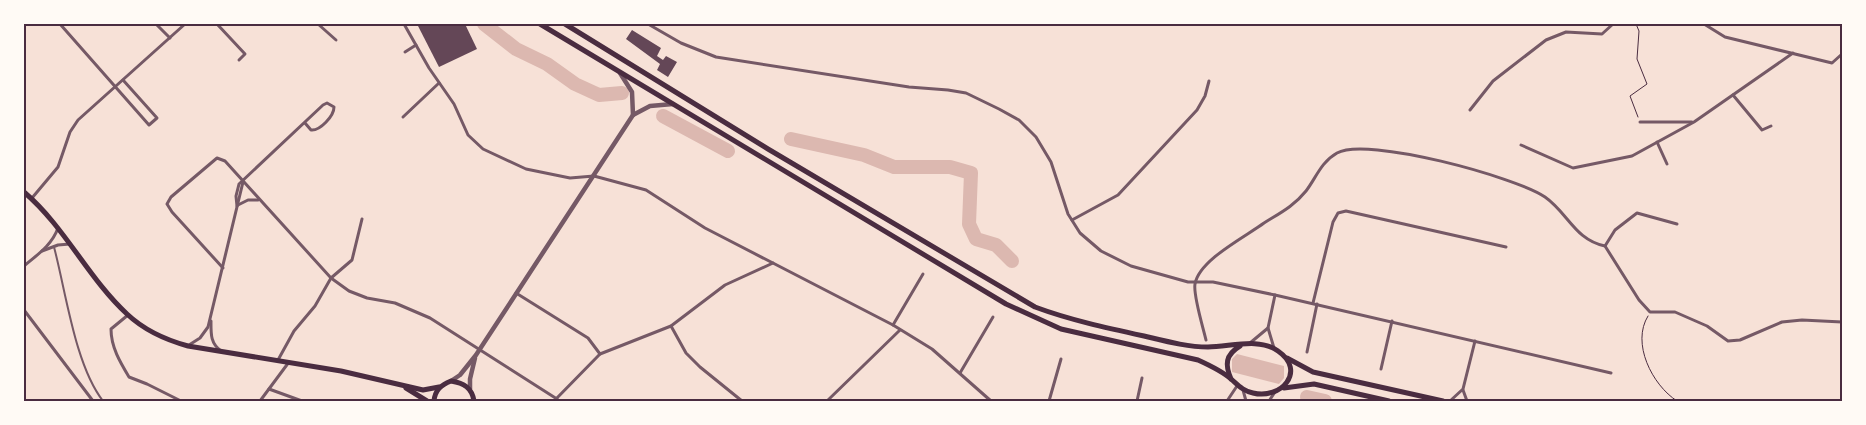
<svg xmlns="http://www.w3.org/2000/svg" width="1866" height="425" font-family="'Exo 2',sans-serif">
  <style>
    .water { fill: #dcb8b0 }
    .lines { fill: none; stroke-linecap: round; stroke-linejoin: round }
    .river { stroke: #dcb8b0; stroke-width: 14 }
    .building { fill: #644757 }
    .path { stroke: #4a2c40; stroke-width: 1 }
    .service { stroke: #755966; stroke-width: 2 }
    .minor { stroke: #755966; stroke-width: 3 }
    .tertiary { stroke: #755966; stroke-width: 4.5 }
    .secondary { stroke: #4a2c40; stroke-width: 5 }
    .primary { stroke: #4a2c40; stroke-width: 5 }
    .neatline { fill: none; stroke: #4a2c40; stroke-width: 2 }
  </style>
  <rect width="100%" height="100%" fill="#f7e1d7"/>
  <!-- water -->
  <path class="water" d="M1237 354 1284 366V378L1279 384 1232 372V359Z"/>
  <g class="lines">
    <!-- river -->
    <g class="river">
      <path d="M484 24 516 49 547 64 575 84 599 95 622 93"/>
      <path d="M663 116 728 151"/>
      <path d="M791 139 864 155 894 167H950L971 173 969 224 976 239 996 245 1012 261"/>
      <path d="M1307 397 1325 401"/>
    </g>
  </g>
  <!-- building -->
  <g class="building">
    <path d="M417 24H465L477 49 439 67Z"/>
    <path d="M632 30 661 48 657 56 663 60 666 56 677 62 668 77 657 70 660 64 626 39Z"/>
  </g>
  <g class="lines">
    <!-- path -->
    <g class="path">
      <path d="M1636 24 1639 31 1637 59 1647 84 1630 96 1638 117"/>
      <path d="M1648 316C1631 343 1652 385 1677 401"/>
    </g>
    <!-- service -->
    <path class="service" d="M54 247C66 292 75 365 103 401"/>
    <!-- minor -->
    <g class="minor">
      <path d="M60 24 149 125 157 118 123 80"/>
      <path d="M156 24 170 38"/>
      <path d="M217 24 245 54 239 60"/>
      <path d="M318 24 336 40"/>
      <path d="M404 24 429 68 454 104 468 135 483 149 526 169 570 178 594 176 646 190 705 228 893 325 932 349 991 401"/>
      <path d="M648 24 681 43 716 57 909 87 948 90 966 93 999 109 1019 120 1036 137 1051 162 1068 214 1080 233 1101 251 1131 266 1188 282H1213L1275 295 1611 373"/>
      <path d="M1704 24 1725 37 1832 63 1842 54"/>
      <path d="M405 52 416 45"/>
      <path d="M1733 95 1762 130 1771 126"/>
      <path d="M1470 110 1493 81 1546 40 1566 32 1602 34 1613 24"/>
      <path d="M403 117 439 83"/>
      <path d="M1640 122H1692"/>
      <path d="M1657 142 1667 164"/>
      <path d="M1521 145 1573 168 1632 156 1694 122 1793 53"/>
      <path d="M32 198 58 167 70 132 78 120 185 24"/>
      <path d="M238 205 248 200H258"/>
      <path d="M237 206 236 196 239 184 323 105 327 103 334 107C334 116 320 131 311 130L305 123"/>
      <path d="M1072 220 1118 195 1197 110 1205 96 1209 81"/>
      <path d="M1605 246 1615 230 1637 213 1677 224"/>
      <path d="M42 251 58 245 70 244"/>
      <path d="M24 266C37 255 52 245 58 228"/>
      <path d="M223 268 172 212 167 204 171 197 217 158 225 161 331 278 349 291 367 298 395 303 430 318 557 399"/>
      <path d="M516 293 588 338 600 354"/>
      <path d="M1313 303 1333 222 1338 213 1346 211 1506 247"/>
      <path d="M24 310 93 401"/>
      <path d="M128 315 111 329C111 347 120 362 129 377L147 384 181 401"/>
      <path d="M211 321C211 333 210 343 221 351"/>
      <path d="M893 325 923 274"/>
      <path d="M671 326 686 353 700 367 742 401"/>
      <path d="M1206 340C1203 327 1193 295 1195 284 1199 260 1245 237 1264 223 1280 213 1294 206 1306 191 1316 178 1321 162 1337 153 1366 136 1516 177 1545 197 1568 213 1575 240 1605 246L1639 300 1650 312H1675L1707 326 1728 341 1740 340 1782 322 1802 320 1842 322"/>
      <path d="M1250 343 1268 328"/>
      <path d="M189 345 200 338 208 327 243 182"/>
      <path d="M1274 348 1268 328 1275 295"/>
      <path d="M1307 352 1317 304"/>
      <path d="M278 360 294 331 315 306 331 278 352 260 362 219"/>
      <path d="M1381 369 1392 321"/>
      <path d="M960 373 993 317"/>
      <path d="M269 389 302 401"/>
      <path d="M1243 390 1246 401"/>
      <path d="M1463 390 1467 401"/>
      <path d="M260 401 289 362"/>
      <path d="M554 401 600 354 671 326 725 285 773 263"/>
      <path d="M827 401 900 330"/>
      <path d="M1049 401 1061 359"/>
      <path d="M1137 401 1142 378"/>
      <path d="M1227 401 1237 386"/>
      <path d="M1269 401 1275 392"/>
      <path d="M1450 401 1463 389 1475 341"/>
    </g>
    <!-- tertiary -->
    <g class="tertiary">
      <path d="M633 115 650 106 673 104"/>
      <path d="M451 381 460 375 476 355 633 115 632 92 620 73"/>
      <path d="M470 389V379L475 358"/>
    </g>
    <!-- secondary -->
    <g class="secondary">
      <path d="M24 192C65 227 88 278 127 314 144 330 166 340 188 346L341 371 423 390 439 387"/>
      <path d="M406 388 427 401"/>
      <path d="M434 401C435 390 441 385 451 381 464 383 472 388 474 401"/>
    </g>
    <!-- primary -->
    <g class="primary">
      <path d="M540 24 1006 304 1061 329 1198 360C1209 365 1222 371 1231 379 1238 385 1243 391 1253 393 1281 400 1307 371 1278 351 1259 337 1230 347 1208 347 1187 347 1165 341 1144 336 1107 328 1070 320 1035 307L768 149 565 24"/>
      <path d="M1287 358 1313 372 1443 401"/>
      <path d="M1231 379C1225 365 1225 355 1240 346"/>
      <path d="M1284 388 1314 384 1389 401"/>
    </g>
  </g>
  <!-- border -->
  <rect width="1866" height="425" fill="none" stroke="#fffaf5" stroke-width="50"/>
  <rect x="25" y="25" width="1816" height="375" class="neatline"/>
</svg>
